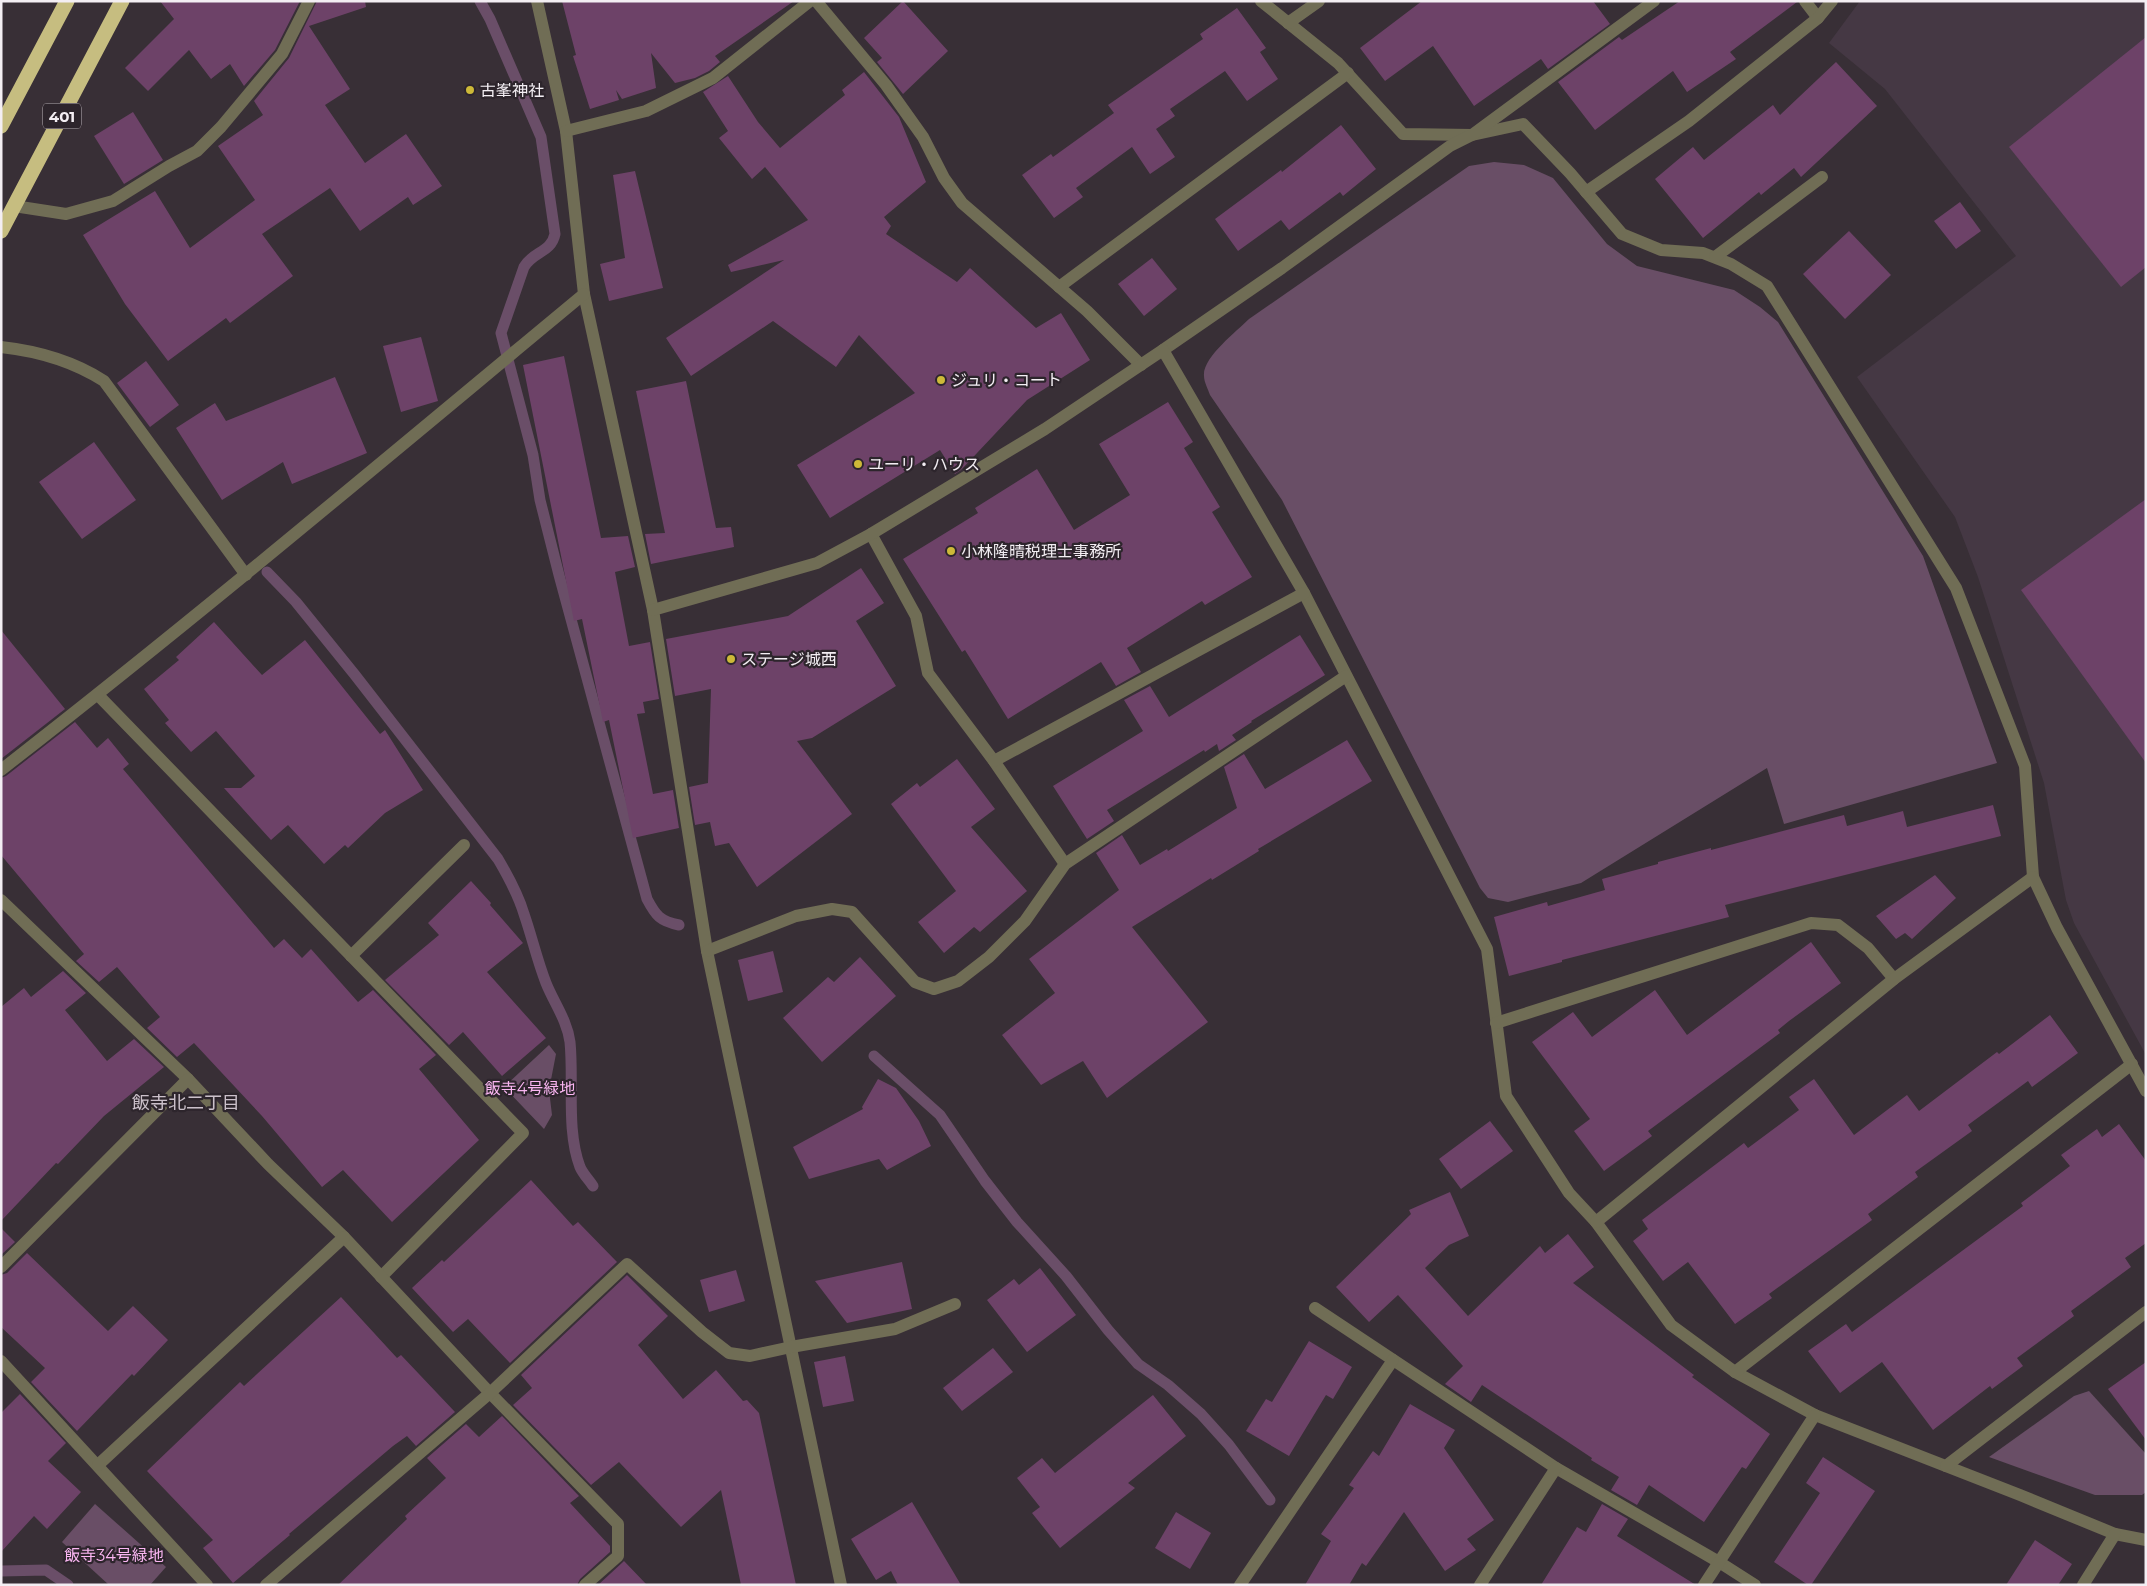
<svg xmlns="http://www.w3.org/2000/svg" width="2147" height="1586" font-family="Montserrat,'Noto Sans JP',sans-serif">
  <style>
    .built { fill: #453844 }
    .green { fill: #694e66 }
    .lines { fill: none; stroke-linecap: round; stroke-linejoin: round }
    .stream { stroke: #6a4e68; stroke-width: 11 }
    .building { fill: #6d4268 }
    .street { stroke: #706d55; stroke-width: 12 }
    .highway { stroke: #c6bd80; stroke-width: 15 }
    .poi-dot { fill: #cdb938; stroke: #2d252c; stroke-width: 2 }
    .labels { text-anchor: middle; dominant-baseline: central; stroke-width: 4.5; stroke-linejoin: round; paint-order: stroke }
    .shield { fill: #2d252c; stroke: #b8b2b7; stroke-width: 1 }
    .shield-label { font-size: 15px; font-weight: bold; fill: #f3eef3 }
    .poi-label { font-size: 16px; fill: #f3eef3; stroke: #2d252c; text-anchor: start }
    .park-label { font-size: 16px; fill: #fab6f2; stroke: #2d252c }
    .neighbourhood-label { font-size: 18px; fill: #cbc0ca; stroke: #2d252c }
  </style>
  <rect width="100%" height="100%" fill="#382f36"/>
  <!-- built -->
  <path class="built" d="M1860 1H2146V1055L2074 923 2066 900 2044 783 1978 577 1955 517 1857 377 2016 256 1885 89 1829 43Z"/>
  <!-- green -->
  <g class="green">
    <path d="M1494 162 1524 165 1553 178 1607 244 1637 266 1734 290 1760 307 1778 322 1923 556 1997 763 1784 824 1767 768 1581 883 1508 902 1488 898 1480 888 1282 500 1210 395C1208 389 1204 382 1204 376 1202 358 1237 331 1249 319L1469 166Z"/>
    <path d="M549 1045 556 1054 549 1090 552 1115 544 1129 504 1087Z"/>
    <path d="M2089 1391 2146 1454V1492L2142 1495H2095L1989 1457 2074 1396Z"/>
    <path d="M95 1504 166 1567 150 1585H109L62 1542Z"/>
  </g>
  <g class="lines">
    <!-- stream -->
    <g class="stream">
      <path d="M480 1 490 19 541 137 555 234C551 253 533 251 524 267L501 333 533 455 540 500 559 575 647 899C656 916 660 921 679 925"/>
      <path d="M267 572 296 602 355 675 498 859C508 876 518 894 524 914 532 937 537 960 546 983 554 1003 567 1020 570 1042 574 1082 566 1130 580 1167 583 1174 589 1180 593 1186"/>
      <path d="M874 1056 940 1115 985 1181 1017 1222 1066 1276 1108 1330 1138 1364 1168 1385 1201 1414 1229 1445 1270 1500"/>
      <path d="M1 1571 46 1570 68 1585"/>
    </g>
  </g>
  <!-- building -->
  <g class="building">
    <path d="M160 1H300L275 50 244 86 230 64 211 79 189 50 148 91 125 68 174 19Z"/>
    <path d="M317 1H365L366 7 309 26 350 89 325 105 365 163 406 134 442 186 413 205 408 197 360 231 330 188 262 234 293 276 230 323 226 318 168 361 125 304 83 235 155 191 190 248 255 200 218 146 263 115 254 101 289 58Z"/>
    <path d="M562 1H794L715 56 720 62 709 71 695 78 675 83 651 53 656 88 622 99 616 90 619 100 590 109 573 56 576 55Z"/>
    <path d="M903 1 948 51 903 94 877 62 882 58 864 38Z"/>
    <path d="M1422 1H1593L1610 24 1548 69 1541 59 1474 106 1433 46 1385 81 1360 48Z"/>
    <path d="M1680 1 1797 2 1730 52 1736 59 1687 92 1673 71 1595 130 1558 82 1619 37 1622 40Z"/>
    <path d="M1237 8 1266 48 1260 52 1278 79 1247 101 1225 71 1170 109 1175 116 1156 129 1175 157 1150 174 1132 147 1076 188 1083 197 1054 218 1022 175 1051 154 1053 157 1114 113 1108 105 1203 39 1200 34Z"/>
    <path d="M2146 37V267L2121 287 2009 147Z"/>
    <path d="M1836 62 1877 106 1801 177 1794 168 1761 195 1759 192 1703 238 1655 179 1693 147 1704 160 1773 105 1780 115Z"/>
    <path d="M864 72 899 117 926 182 884 217 891 226 886 234 957 282 970 268 1036 328 1061 313 1090 360 1027 400 961 470 955 474 940 450 830 518 797 465 915 393 859 335 836 367 773 321 691 376 666 338 784 260 731 272 728 265 808 220 765 167 752 179 719 138 728 131 703 92 728 76 758 122 780 148 845 95 842 90Z"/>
    <path d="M133 112 163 160 124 184 94 136Z"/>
    <path d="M1341 125 1376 169 1343 196 1340 192 1289 230 1281 220 1238 251 1215 219 1281 170 1282 172Z"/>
    <path d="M635 171 663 288 609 301 600 264 625 258 613 175Z"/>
    <path d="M1960 202 1981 231 1956 249 1934 221Z"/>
    <path d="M1849 231 1891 275 1845 319 1803 274Z"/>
    <path d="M1152 258 1177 289 1144 316 1118 284Z"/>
    <path d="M421 337 438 401 401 412 383 346Z"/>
    <path d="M564 356 601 538 628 536 635 567 615 572 629 646 650 642 659 699 643 702 645 713 637 714 653 794 673 790 679 828 633 838 609 720 603 722 582 619 574 621 523 365Z"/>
    <path d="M146 361 179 405 150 427 117 383Z"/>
    <path d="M335 377 367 453 292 484 283 462 222 500 176 428 215 403 226 421Z"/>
    <path d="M686 381 716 528 731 527 734 547 651 564 645 534 665 533 636 391Z"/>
    <path d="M1168 402 1193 442 1184 448 1220 507 1212 512 1252 577 1205 605 1202 601 1127 648 1141 672 1116 686 1101 662 1008 719 965 650 962 652 903 559 978 513 975 508 1037 469 1074 530 1130 495 1099 444Z"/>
    <path d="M94 442 136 500 82 539 39 482Z"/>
    <path d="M2146 499V763L2021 590Z"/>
    <path d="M861 568 884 603 856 621 896 686 812 738 797 741 852 814 757 887 729 843 715 846 710 822 695 825 689 787 708 783 711 689 675 696 666 639 788 616Z"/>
    <path d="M214 622 262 675 305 640 380 734 385 730 423 790 385 813 348 848 345 845 324 864 288 825 271 840 224 788H241L255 776 216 731 191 752 165 723 169 720 144 689 179 660 176 657Z"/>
    <path d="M1 630 65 709 1 759Z"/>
    <path d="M1300 635 1325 675 1251 721 1252 722 1232 735 1236 740 1219 751 1217 744 1205 752 1204 750 1107 810 1114 821 1087 839 1053 786 1143 731 1124 700 1150 686 1169 717Z"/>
    <path d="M75 722 97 748 108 738 129 764 123 769 274 948 284 939 302 958 311 949 358 1002 373 990 436 1055 419 1069 479 1140 392 1222 343 1170 322 1187 262 1116 194 1043 177 1057 147 1028 160 1017 117 967 99 982 76 961 84 954 1 855V778L6 776Z"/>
    <path d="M1347 740 1372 781 1258 849 1259 851 1212 880 1211 878 1132 927 1208 1022 1107 1098 1083 1061 1041 1085 1002 1035 1055 993 1029 959 1119 890 1096 853 1122 835 1140 865 1167 849 1168 851 1237 808 1224 767 1244 754 1265 789Z"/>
    <path d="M957 759 995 809 971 827 1027 891 980 932 974 927 944 953 918 922 956 891 891 804 917 783 920 787Z"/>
    <path d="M1993 805 2001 836 1725 905 1729 917 1562 960V962L1509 976 1494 917 1547 902 1548 906 1605 890 1602 879 1658 864V862L1711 848V850L1844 815 1847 826 1903 811 1907 827Z"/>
    <path d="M1935 875 1956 898 1912 939 1905 933 1896 939 1876 916Z"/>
    <path d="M471 881 491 903 490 905 523 943 487 972 546 1038 502 1076 463 1032 449 1045 385 980 439 935 428 923Z"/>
    <path d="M1811 942 1841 983 1789 1021 1778 1030 1780 1033 1648 1131 1652 1136 1604 1171 1574 1131 1590 1119 1532 1042 1573 1012 1592 1037 1655 990 1687 1035Z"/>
    <path d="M773 951 783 992 748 1001 738 960Z"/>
    <path d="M860 957 896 996 822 1062 783 1018 828 977 834 982Z"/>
    <path d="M63 971 86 993 65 1010 107 1061 134 1039 164 1067 104 1116 58 1164 56 1163 1 1221V1007L24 988 31 997Z"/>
    <path d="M2050 1015 2078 1053 2032 1087 2028 1081 1968 1125 1972 1131 1915 1172 1918 1177 1868 1214 1872 1220 1769 1294 1772 1298 1735 1324 1688 1262 1663 1281 1633 1241 1648 1229 1642 1220 1744 1143 1748 1148 1799 1110 1789 1097 1814 1079 1854 1135 1907 1095 1919 1111 1997 1052 1999 1054Z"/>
    <path d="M878 1079 896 1088 919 1121 931 1146 887 1170 879 1159 809 1179 793 1147 863 1109 862 1107Z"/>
    <path d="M1490 1121 1513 1151 1461 1189 1439 1159Z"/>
    <path d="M2119 1124 2146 1161V1243L2125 1258 2131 1267 2071 1311 2074 1316 2017 1358 2023 1366 1992 1389 1990 1386 1933 1430 1882 1362 1840 1393 1808 1351 1846 1324 1852 1332 2023 1206 2021 1203 2070 1166 2061 1155 2097 1129 2102 1137Z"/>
    <path d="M531 1180 573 1226 578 1222 617 1262 510 1363 468 1319 453 1332 412 1288 442 1260 444 1262Z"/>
    <path d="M1450 1192 1469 1236 1449 1245 1425 1268 1468 1316 1540 1246 1545 1253 1568 1234 1594 1267 1573 1283 1694 1375 1692 1377 1770 1434 1746 1469 1742 1467 1704 1522 1649 1485 1637 1505 1611 1490 1619 1477 1591 1460 1592 1458 1482 1385 1471 1402 1445 1384 1463 1366 1398 1295 1369 1322 1336 1287 1411 1214 1409 1210Z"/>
    <path d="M1 1228 15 1242 1 1255Z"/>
    <path d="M27 1253 108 1331 133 1306 168 1340 134 1376 132 1374 77 1431 31 1382 45 1368 1 1327V1275L7 1273Z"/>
    <path d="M902 1262 912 1309 847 1323 815 1281Z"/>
    <path d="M1040 1268 1076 1315 1027 1352 987 1300 1014 1279 1019 1285Z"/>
    <path d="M736 1270 745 1301 709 1312 700 1280Z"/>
    <path d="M627 1275 668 1316 638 1345 683 1399 716 1370 743 1401 747 1400 759 1413 796 1585H741L721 1490 681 1527 619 1462 591 1485 513 1405 532 1388 521 1375Z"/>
    <path d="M341 1297 397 1358 401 1355 455 1412 416 1446 407 1436 393 1446 289 1534 290 1535 233 1583 203 1548 213 1540 147 1471 240 1382 244 1386Z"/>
    <path d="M1309 1341 1352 1367 1333 1399 1326 1395 1289 1456 1246 1431 1266 1399 1272 1402Z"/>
    <path d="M993 1348 1013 1372 962 1411 943 1388Z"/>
    <path d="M845 1356 854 1401 823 1407 814 1362Z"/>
    <path d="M2146 1362V1440L2108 1389Z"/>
    <path d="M20 1394 66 1443 48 1461 81 1492 47 1529 34 1516 1 1552V1413Z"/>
    <path d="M1153 1395 1186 1436 1128 1483 1135 1488 1060 1548 1032 1513 1040 1507 1017 1478 1042 1458 1055 1473Z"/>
    <path d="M1410 1404 1455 1430 1444 1448 1494 1520 1467 1539 1476 1550 1445 1571 1404 1512 1366 1566 1362 1563 1349 1585H1305L1331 1541 1321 1534 1354 1488 1349 1485 1373 1451 1379 1456Z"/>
    <path d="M502 1416 579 1496 570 1503 610 1546V1552L580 1579 577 1585H338L407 1519 405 1516 446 1478 427 1458 466 1424 479 1437Z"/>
    <path d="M1823 1457 1875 1491 1811 1585H1808L1774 1562 1820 1493 1806 1483Z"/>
    <path d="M912 1502 961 1585H898L891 1571 876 1580 851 1539Z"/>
    <path d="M1602 1504 1628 1519 1617 1536 1696 1585H1541L1577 1527 1586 1532Z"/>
    <path d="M1176 1512 1211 1533 1190 1569 1155 1548Z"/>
    <path d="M2035 1540 2072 1564 2058 1585H2006Z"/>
    <path d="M624 1561 647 1585H598L623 1562Z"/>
  </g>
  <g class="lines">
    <!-- street -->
    <g class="street">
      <path d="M537 1 566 131 584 294 653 610 707 951 841 1585"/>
      <path d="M816 1 886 85 923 137 944 178 962 203 1087 311 1141 365"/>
      <path d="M1261 1 1338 63 1403 134 1472 135 1523 124 1570 173 1622 234 1661 250 1703 253 1731 264 1767 286 1956 588 2025 766 2033 877"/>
      <path d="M1805 1 1818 18"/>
      <path d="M1288 23 1319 1"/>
      <path d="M566 131 646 111 713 78 810 1"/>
      <path d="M1586 192 1689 121 1818 18 1832 1"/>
      <path d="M14 206 66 214 113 201 169 166 197 151 221 127 282 54 309 1"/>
      <path d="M1715 257 1822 177"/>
      <path d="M1059 287 1348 73"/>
      <path d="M1 347C37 351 73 361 104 381L246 575"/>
      <path d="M1163 350 1282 268 1450 146 1472 135 1654 1"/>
      <path d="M871 534 916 616 928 673 994 761 1065 864"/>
      <path d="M653 610 817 563 871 534 1045 429 1163 350 1304 593 1487 949 1506 1096 1569 1193 1596 1222 1671 1325 1735 1372 1815 1415 2020 1495 2115 1534 2146 1540"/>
      <path d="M98 695 523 1133 381 1277"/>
      <path d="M994 761 1304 593"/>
      <path d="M1 770C199 616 391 454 584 294"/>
      <path d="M1 900 188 1079 268 1164 344 1237 490 1393 618 1524V1556L585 1585"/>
      <path d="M707 951 796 916 832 909 852 912 915 982 934 989 958 981 989 957 1025 921 1065 864 1346 676"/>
      <path d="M351 956 464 845"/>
      <path d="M1496 1023 1811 923 1838 925 1868 948 1894 979"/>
      <path d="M1596 1222 1894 979 2033 877 2057 928 2146 1091"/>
      <path d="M1 1267 188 1079"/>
      <path d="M1315 1308 1556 1468 1719 1562 1755 1585"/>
      <path d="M1 1361 207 1585"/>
      <path d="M1735 1372 2132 1064"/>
      <path d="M98 1465 344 1237"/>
      <path d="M1946 1466 2146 1312"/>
      <path d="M266 1585 490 1393 627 1264 702 1332 729 1353 750 1356 791 1347 895 1329 955 1304"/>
      <path d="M1240 1585 1393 1360"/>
      <path d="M1480 1585 1556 1468"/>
      <path d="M1704 1585 1815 1415"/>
      <path d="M2083 1585 2115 1534"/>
    </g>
    <!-- highway -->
    <g class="highway">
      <path d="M1 126 67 1"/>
      <path d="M1 231 122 1"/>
    </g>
  </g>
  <!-- markers -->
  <g class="poi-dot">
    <circle cx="470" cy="90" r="5"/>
    <circle cx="941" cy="380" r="5"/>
    <circle cx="858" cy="464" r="5"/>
    <circle cx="951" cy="551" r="5"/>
    <circle cx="731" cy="659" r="5"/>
  </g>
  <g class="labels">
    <!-- shield labels -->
    <rect class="shield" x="43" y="103.5" width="38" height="25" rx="4"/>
    <g class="shield-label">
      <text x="62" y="116">401</text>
    </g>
    <!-- poi labels -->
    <g class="poi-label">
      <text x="480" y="90">古峯神社</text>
      <text x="951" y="380">ジュリ・コート</text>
      <text x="868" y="464">ユーリ・ハウス</text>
      <text x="961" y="551">小林隆晴税理士事務所</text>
      <text x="741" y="659">ステージ城西</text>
    </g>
    <!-- park labels -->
    <g class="park-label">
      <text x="530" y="1088">飯寺4号緑地</text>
      <text x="114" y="1555">飯寺34号緑地</text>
    </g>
    <!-- neighbourhood labels -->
    <g class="neighbourhood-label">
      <text x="186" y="1103">飯寺北二丁目</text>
    </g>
  </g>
  <!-- border -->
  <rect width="2147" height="1586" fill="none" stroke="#f3eef3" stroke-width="5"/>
</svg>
